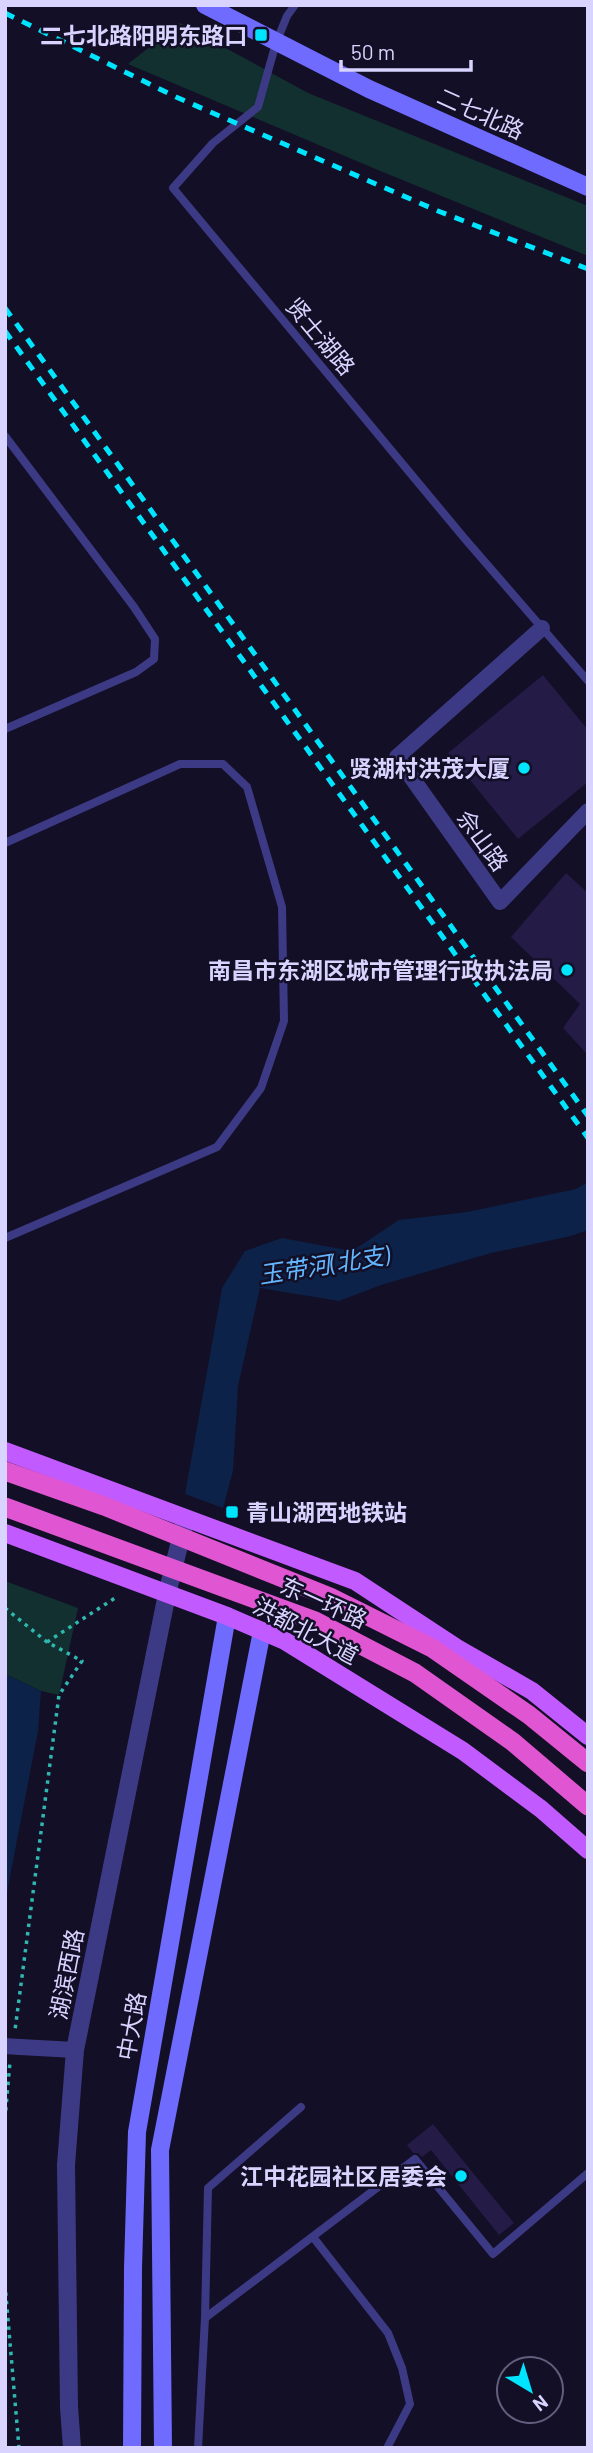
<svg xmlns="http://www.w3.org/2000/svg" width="593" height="2453" font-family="Barlow,'Noto Sans SC',sans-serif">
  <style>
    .green { fill: #12302f }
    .water { fill: #0c2248 }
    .building { fill: #241b47 }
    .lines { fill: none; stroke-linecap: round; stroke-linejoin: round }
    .path { stroke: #2fb8b0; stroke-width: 3.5; stroke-dasharray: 3.5 5; stroke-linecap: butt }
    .service { stroke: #3d3a85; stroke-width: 8 }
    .minor { stroke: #3d3a85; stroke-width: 16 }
    .tertiary { stroke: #3d3a85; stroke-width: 18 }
    .secondary { stroke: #6f6bff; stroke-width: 18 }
    .primary { stroke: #c25bff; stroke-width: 18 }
    .rail { stroke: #00e5ff; stroke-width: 5; stroke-dasharray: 10 9; stroke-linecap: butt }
    .minor-bridge { stroke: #3d3a85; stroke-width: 16 }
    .trunk-bridge { stroke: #e055d1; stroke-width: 19 }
    .poi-dot { fill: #00e5ff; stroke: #130f26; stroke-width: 2.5 }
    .labels { text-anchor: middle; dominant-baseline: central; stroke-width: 5; stroke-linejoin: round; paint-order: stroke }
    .poi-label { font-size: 23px; font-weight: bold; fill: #d9d4ff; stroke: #130f26; text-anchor: end }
    .street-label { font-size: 23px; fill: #d9d4ff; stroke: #130f26 }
    .water-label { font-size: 24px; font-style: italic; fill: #62b6ff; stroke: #130f26 }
  </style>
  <rect width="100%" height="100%" fill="#130f26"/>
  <!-- green -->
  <g class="green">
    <path d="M180 23 308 93 588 206V256L373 168 128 64Z"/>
    <path d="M5 1581 78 1608 59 1695 41 1691 5 1674Z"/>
  </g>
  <!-- water -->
  <g class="water">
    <path d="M588 1182V1230L571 1236 491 1253 381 1285 339 1301 260 1288 238 1386 233 1471 223 1508 185 1494 222 1288 245 1251 282 1238 352 1251 399 1220 467 1212 576 1189Z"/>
    <path d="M5 1674 41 1691 38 1731 5 1903Z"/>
  </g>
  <!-- building -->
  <g class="building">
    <path d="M543 675 588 730V782L518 839 448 753Z"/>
    <path d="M566 873 588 893V1055L563 1028 580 1004 511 937Z"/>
    <path d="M433 2124 514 2223 499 2235 431 2150 422 2157 418 2153H413L407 2145Z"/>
  </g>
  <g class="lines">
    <!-- path -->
    <g class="path">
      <path d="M5 1608 47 1642 82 1661 59 1695 15 2030"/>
      <path d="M47 1642 115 1598"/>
      <path d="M5 2119 10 2062"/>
      <path d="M5 2284 19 2448"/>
    </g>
    <!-- service -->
    <g class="service">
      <path d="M295 5 287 16 276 43 258 107 213 143 173 188 465 539 588 681"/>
      <path d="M5 436 134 607 155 639 154 659 136 672 5 729"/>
      <path d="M5 843 180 764H223L247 787 282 907 284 1021 261 1088 217 1147 5 1238"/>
      <path d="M313 2237 388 2333 402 2368 410 2404 387 2448"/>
      <path d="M205 2318 415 2159 493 2254 588 2173"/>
      <path d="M198 2448 205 2318 208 2188 301 2107"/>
    </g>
    <!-- minor -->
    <g class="minor">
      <path d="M542 628 397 757 500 902 588 811"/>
      <path d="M20 2047 75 2050"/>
    </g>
    <!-- tertiary -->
    <path class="tertiary" d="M72 2448 69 2407 66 2165 75 2050 167 1594 184 1525"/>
    <!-- secondary -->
    <g class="secondary">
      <path d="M205 5 369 89 588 187"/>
      <path d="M132 2448 133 2268 137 2132 227 1616"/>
      <path d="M163 2448 160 2150 262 1631"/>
    </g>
    <!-- primary -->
    <g class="primary">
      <path d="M5 1451 355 1581 457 1648 532 1691 588 1736"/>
      <path d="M5 1533 227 1616 285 1641 463 1751 541 1809 588 1850"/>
    </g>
    <!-- rail -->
    <g class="rail">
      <path d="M5 13 176 97 438 211 588 269"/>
      <path d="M5 308 588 1116"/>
      <path d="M5 331 588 1138"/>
    </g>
    <!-- minor-bridge -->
    <path class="minor-bridge" d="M5 2046 20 2047"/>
    <!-- trunk-bridge -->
    <g class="trunk-bridge">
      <path d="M5 1471 104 1506 330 1597 432 1648 529 1715 588 1763"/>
      <path d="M5 1507 315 1621 415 1673 513 1742 588 1806"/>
    </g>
  </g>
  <!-- markers -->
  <g class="poi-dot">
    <rect x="254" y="28" width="14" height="14" rx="3.5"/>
    <circle cx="524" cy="768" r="7"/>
    <circle cx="567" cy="970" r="7"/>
    <rect x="225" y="1505" width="14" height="14" rx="3.5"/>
    <circle cx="461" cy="2176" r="7"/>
  </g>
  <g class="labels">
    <!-- poi labels -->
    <g class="poi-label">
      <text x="247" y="35">二七北路阳明东路口</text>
      <text x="510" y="768">贤湖村洪茂大厦</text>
      <text x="553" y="970">南昌市东湖区城市管理行政执法局</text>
      <text x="246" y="1512" text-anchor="start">青山湖西地铁站</text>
      <text x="447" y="2176">江中花园社区居委会</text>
    </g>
    <!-- street labels -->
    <g class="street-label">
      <text transform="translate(481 113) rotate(24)">二七北路</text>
      <text transform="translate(321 336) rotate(50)">贤士湖路</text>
      <text transform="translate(483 840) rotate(54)">佘山路</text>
      <text transform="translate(324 1602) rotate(24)">东一环路</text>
      <text transform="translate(306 1630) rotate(28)">洪都北大道</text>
      <text transform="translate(66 1974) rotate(-79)">湖滨西路</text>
      <text transform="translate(131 2026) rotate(-80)">中大路</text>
    </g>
    <!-- water labels -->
    <g class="water-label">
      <text transform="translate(324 1264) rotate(-9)">玉带河(北支)</text>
    </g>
  </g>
  <!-- border -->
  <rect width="593" height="2453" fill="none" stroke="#d9d4ff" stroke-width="14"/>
  <!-- north arrow -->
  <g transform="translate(530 2390) rotate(142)"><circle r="33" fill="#130f26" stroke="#625e7d" stroke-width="2"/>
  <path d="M0-5L12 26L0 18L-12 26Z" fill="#00e5ff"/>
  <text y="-10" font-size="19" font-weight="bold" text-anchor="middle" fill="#d9d4ff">N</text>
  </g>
  <!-- scale -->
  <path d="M341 60v10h130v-10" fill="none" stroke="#d9d4ff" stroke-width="3.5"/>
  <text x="351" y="60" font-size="21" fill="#d9d4ff" stroke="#130f26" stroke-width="5" paint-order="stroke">50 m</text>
</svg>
